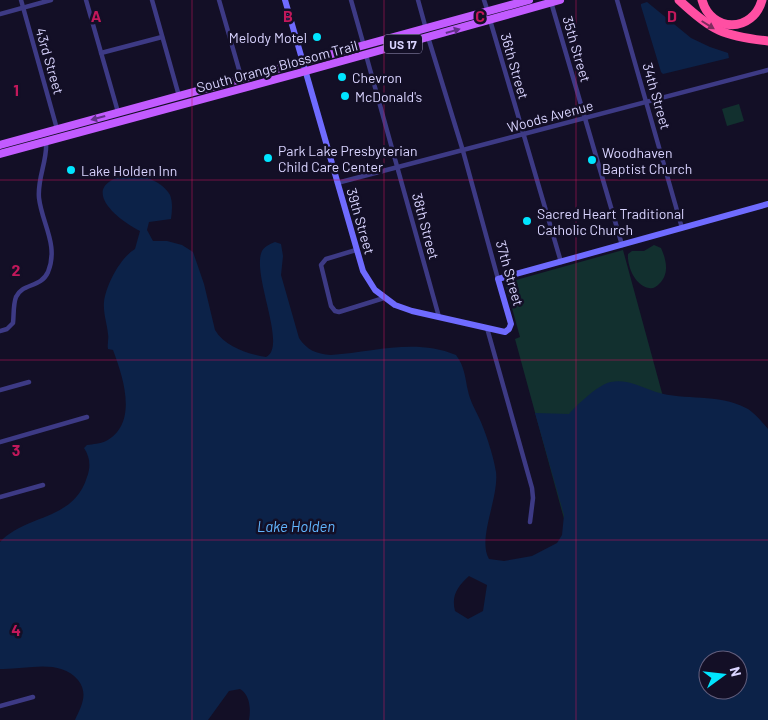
<svg xmlns="http://www.w3.org/2000/svg" width="768" height="720" font-family="Barlow,sans-serif">
  <style>
    .green { fill: #12302f }
    .water { fill: #0c2248; fill-rule: evenodd }
    .lines { fill: none; stroke-linecap: round; stroke-linejoin: round }
    .street { stroke: #3d3a85; stroke-width: 4.5 }
    .secondary { stroke: #6f6bff; stroke-width: 6 }
    .primary { stroke: #c25bff; stroke-width: 8 }
    .highway { stroke: #ff4fa3; stroke-width: 9 }
    .oneway { fill: #7d2c5e }
    .oneway2 { fill: #623188 }
    .grid { fill: none; stroke: #c2185b; stroke-width: 1; stroke-opacity: 0.55 }
    .poi-dot { fill: #00e5ff; stroke: #130f26; stroke-width: 2 }
    .labels { text-anchor: middle; dominant-baseline: central; stroke-width: 5; stroke-linejoin: round; paint-order: stroke }
    .shield { fill: #130f26; stroke: #9e99be; stroke-width: 1 }
    .shield-label { font-size: 12px; font-weight: bold; fill: #d9d4ff }
    .poi-label { font-size: 14px; fill: #d9d4ff; stroke: #130f26; text-anchor: start }
    .street-label { font-size: 14px; fill: #d9d4ff; stroke: #130f26 }
    .water-label { font-size: 15px; font-style: italic; fill: #62b6ff; stroke: #130f26 }
    .grid-label { font-size: 16px; text-anchor: middle; font-weight: bold; fill: #c2185b; stroke: #130f26; stroke-width: 5; stroke-linejoin: round; paint-order: stroke }
  </style>
  <rect width="100%" height="100%" fill="#130f26"/>
  <!-- green -->
  <g class="green">
    <path d="M739 104 744 121 727 126 722 109Z"/>
    <path d="M654 245 661 248C666 259 670 274 659 284 656 287 653 289 649 288 635 286 627 266 628 254L632 251H644Z"/>
    <path d="M623 250 689 492 566 526 515 339 520 337 505 283Z"/>
  </g>
  <!-- water -->
  <g class="water">
    <path d="M647 2 691 38 710 47 728 53 729 58 663 74 661 72 641 6V4Z"/>
    <path d="M132 174C144 175 164 183 170 195 173 203 172 211 171 219L149 222 147 230 153 241H167L182 245 193 252 204 284 215 330C225 347 248 354 266 357 288 347 251 274 262 251 265 246 270 244 275 242L281 244 283 256 281 275 299 338C307 350 316 354 331 355 374 352 415 338 456 355 465 367 465 378 468 391 470 401 476 411 480 420 486 433 494 458 496 472 499 498 477 539 489 559L504 561 532 556 557 543 562 535 564 515 535 413 569 414C578 404 599 384 611 382 627 379 641 387 656 392 685 401 718 393 746 408 754 412 762 422 768 429V720H249C251 709 250 695 240 689L229 691 208 720H75C81 707 89 694 78 680 59 658 26 670 0 669V542C26 514 74 521 87 477 91 466 90 457 84 448L87 445C93 444 100 444 106 441 139 423 123 377 113 350L108 349C107 344 109 339 108 334 107 323 103 313 104 302 106 285 120 258 135 249L140 231C111 216 77 183 132 174ZM469 576 487 585 483 611 468 619 455 611C451 595 458 586 469 576ZM708 660H738V690H708Z"/>
  </g>
  <g class="lines">
    <!-- street -->
    <g class="street">
      <path d="M21 0 57 129"/>
      <path d="M86 0 118 112"/>
      <path d="M152 0 179 96"/>
      <path d="M219 0 242 80"/>
      <path d="M351 0 364 46"/>
      <path d="M418 0 426 29"/>
      <path d="M484 0 488 12"/>
      <path d="M617 0 682 228"/>
      <path d="M551 2 622 245"/>
      <path d="M0 14 51 0"/>
      <path d="M490 20 561 262"/>
      <path d="M428 37 463 151 498 279"/>
      <path d="M101 53 162 37"/>
      <path d="M366 55 439 317"/>
      <path d="M337 183 768 70"/>
      <path d="M356 250 326 259 321 265 331 306 335 311 339 312 384 298"/>
      <path d="M487 328 532 488 533 498 530 522"/>
      <path d="M0 331 7 329 13 323C14 315 13 305 16 297 22 283 41 288 48 272 59 245 42 224 39 198 37 178 48 160 46 141"/>
      <path d="M0 390 29 382"/>
      <path d="M0 442 87 417"/>
      <path d="M0 497 43 485"/>
      <path d="M0 706 33 697"/>
    </g>
    <!-- secondary -->
    <path class="secondary" d="M285 0 363 271 375 290 395 305 412 311 505 332 509 329 511 324 498 279 768 204"/>
    <!-- primary -->
    <g class="primary">
      <path d="M0 145 529 0"/>
      <path d="M0 154 299 73 560 0"/>
    </g>
    <!-- highway -->
    <g class="highway">
      <path d="M679 0C712 31 723 36 768 41"/>
      <path d="M702 0C711 33 753 33 762 0"/>
    </g>
  </g>
  <!-- one-way arrows -->
  <defs><path id="oneway-solid" d="M-6-.8H1V-3.2L6.5 0L1 3.2V.8H-6Z" transform="scale(1.25)"/></defs>
  <use class="oneway" href="#oneway-solid" transform="translate(708 25) rotate(32)"/>
  <g class="oneway2">
    <use href="#oneway-solid" transform="translate(453 31) rotate(-16)"/>
    <use href="#oneway-solid" transform="translate(98 118) rotate(165)"/>
  </g>
  <!-- grid -->
  <path class="grid" d="M192 0V720M384 0V720M576 0V720M0 180H768M0 360H768M0 540H768"/>
  <!-- markers -->
  <g class="poi-dot">
    <circle cx="317" cy="37" r="5"/>
    <circle cx="342" cy="77" r="5"/>
    <circle cx="345" cy="96" r="5"/>
    <circle cx="268" cy="158" r="5"/>
    <circle cx="592" cy="160" r="5"/>
    <circle cx="71" cy="170" r="5"/>
    <circle cx="527" cy="221" r="5"/>
  </g>
  <g class="labels">
    <!-- shield labels -->
    <rect class="shield" x="384" y="34.5" width="38" height="19" rx="4"/>
    <g class="shield-label">
      <text x="403" y="44">US 17</text>
    </g>
    <!-- poi labels -->
    <g class="poi-label">
      <text x="307" y="37" text-anchor="end">Melody Motel</text>
      <text x="352" y="77">Chevron</text>
      <text x="355" y="96">McDonald's</text>
      <text x="278" y="150">Park Lake Presbyterian<tspan x="278" dy="16">Child Care Center</tspan></text>
      <text x="602" y="152">Woodhaven<tspan x="602" dy="16">Baptist Church</tspan></text>
      <text x="81" y="170">Lake Holden Inn</text>
      <text x="537" y="213">Sacred Heart Traditional<tspan x="537" dy="16">Catholic Church</tspan></text>
    </g>
    <!-- street labels -->
    <g class="street-label">
      <text transform="translate(577 49) rotate(74)">35th Street</text>
      <text transform="translate(50 61) rotate(74)">43rd Street</text>
      <text transform="translate(277 66) rotate(-15)">South Orange Blossom Trail</text>
      <text transform="translate(515 66) rotate(74)">36th Street</text>
      <text transform="translate(657 96) rotate(74)">34th Street</text>
      <text transform="translate(550 116) rotate(-15)">Woods Avenue</text>
      <text transform="translate(361 221) rotate(74)">39th Street</text>
      <text transform="translate(426 226) rotate(75)">38th Street</text>
      <text transform="translate(510 273) rotate(74)">37th Street</text>
    </g>
    <!-- water labels -->
    <g class="water-label">
      <text x="296" y="526">Lake Holden</text>
    </g>
  </g>
  <g class="grid-label">
    <text x="96" y="22">A</text>
    <text x="288" y="22">B</text>
    <text x="480" y="22">C</text>
    <text x="672" y="22">D</text>
    <text x="16" y="96">1</text>
    <text x="16" y="276">2</text>
    <text x="16" y="456">3</text>
    <text x="16" y="636">4</text>
  </g>
  <!-- north arrow -->
  <g transform="translate(723 675) rotate(75)"><circle r="24" fill="#130f26" stroke="#625e7d"/>
  <path d="M0-4L9 19L0 12L-9 19Z" fill="#00e5ff"/>
  <text y="-8" font-size="14" font-weight="bold" text-anchor="middle" fill="#d9d4ff">N</text>
  </g>
</svg>
